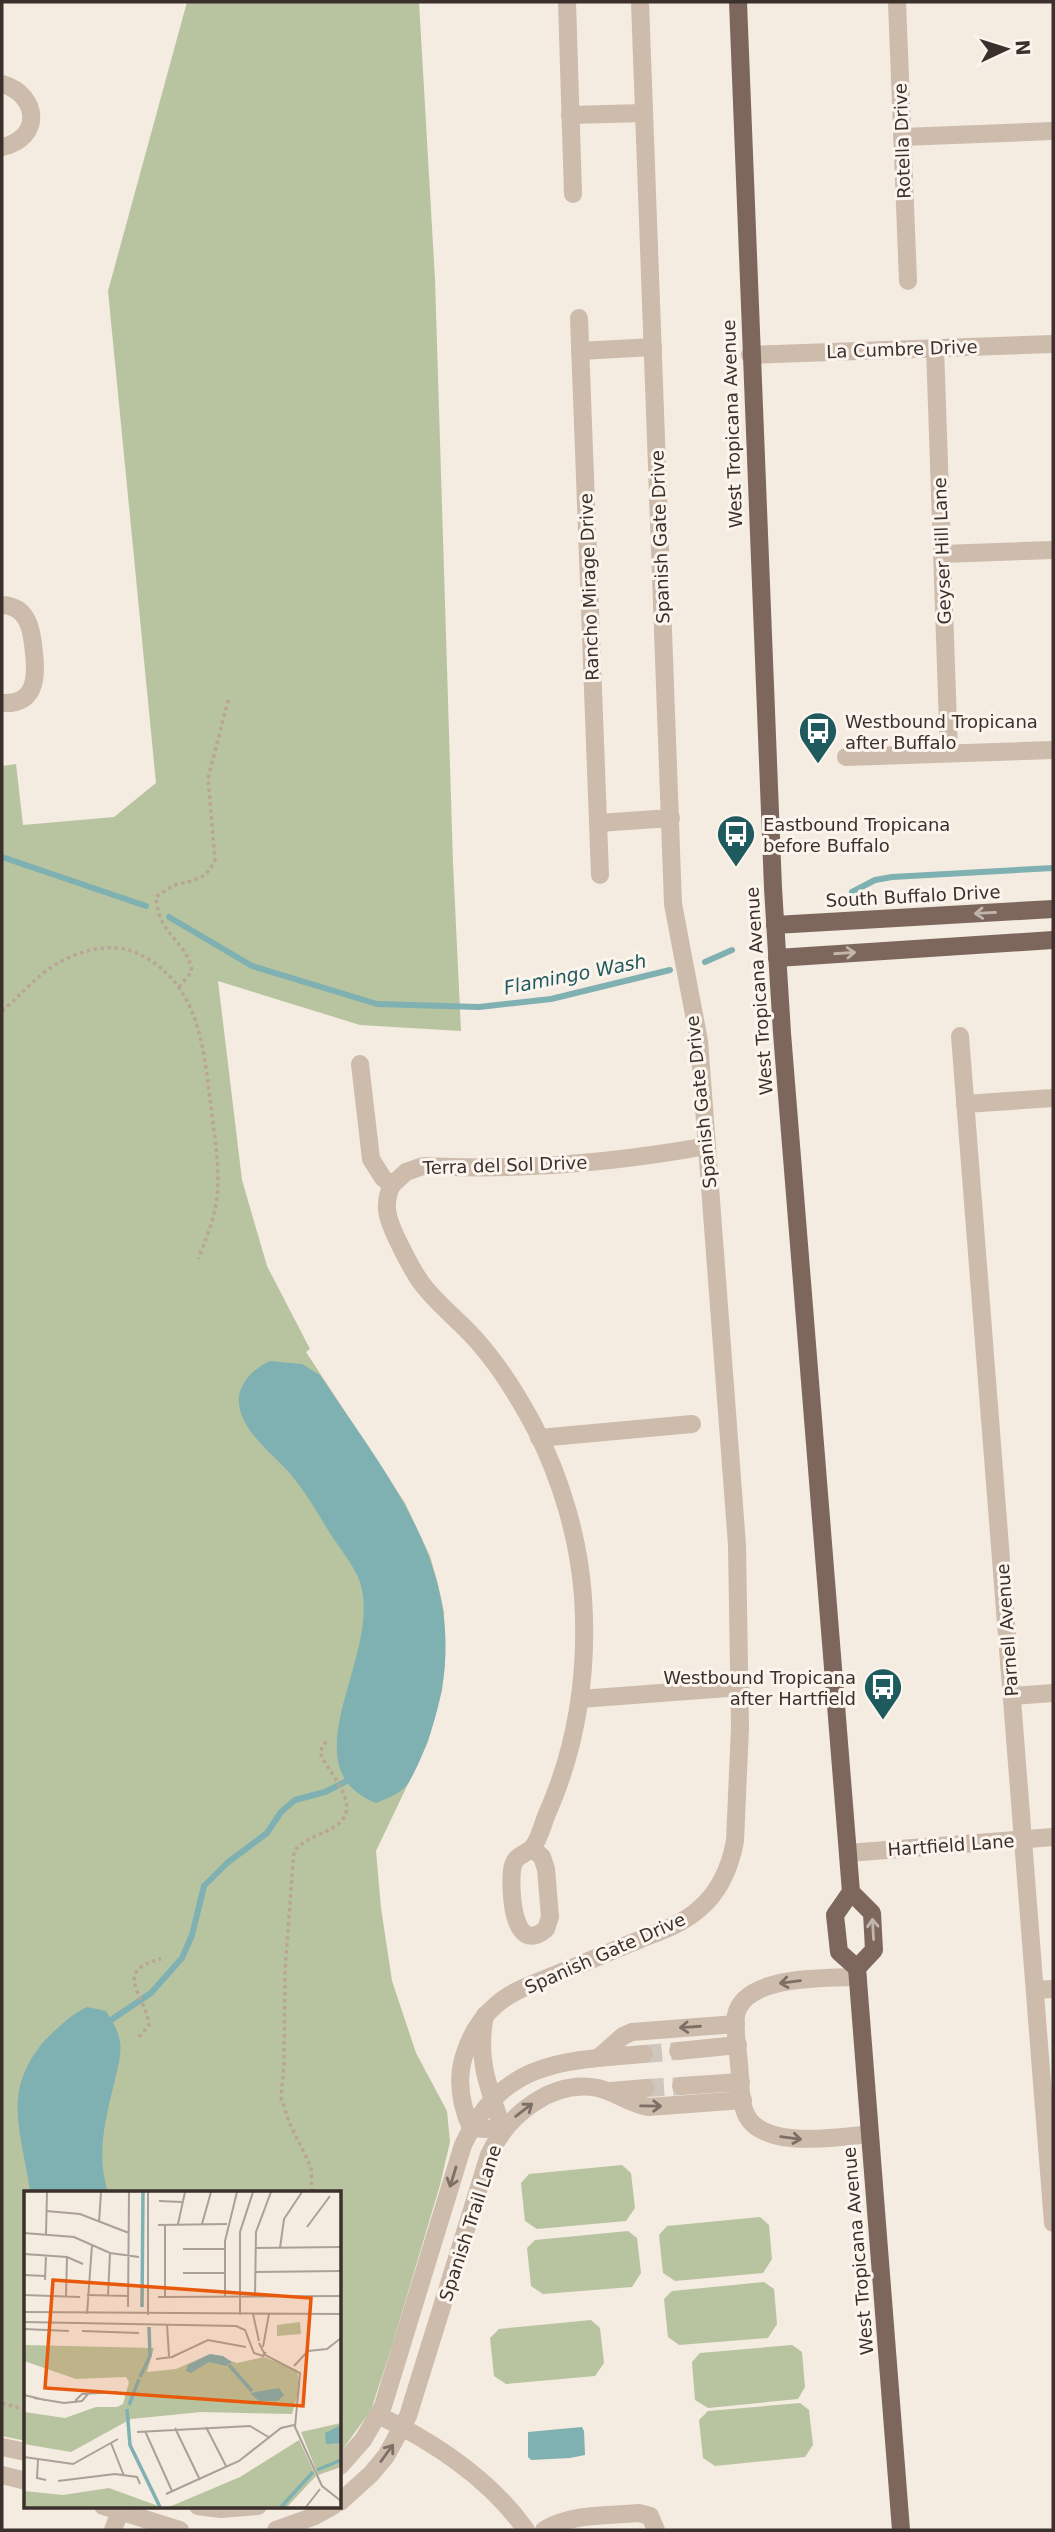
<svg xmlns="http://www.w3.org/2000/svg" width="1055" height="2532" font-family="'DejaVu Sans',sans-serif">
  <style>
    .green { fill: #b8c4a0 }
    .water { fill: #7fb0b2 }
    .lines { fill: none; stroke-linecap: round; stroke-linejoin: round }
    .stream { stroke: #7fb0b2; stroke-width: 6 }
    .minor-tunnel { stroke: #cfc6bd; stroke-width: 18; stroke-dasharray: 18 9; stroke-linecap: butt }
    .path { stroke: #b9a596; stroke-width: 3.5; stroke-dasharray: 3.5 3.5; stroke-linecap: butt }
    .minor { stroke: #cdbbac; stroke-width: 18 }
    .major { stroke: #7d675c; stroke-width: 18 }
    .oneway { stroke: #c2b5ac }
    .oneway2 { stroke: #7d6f65 }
    .labels { text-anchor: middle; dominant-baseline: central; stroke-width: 6; stroke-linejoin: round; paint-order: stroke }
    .street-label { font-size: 18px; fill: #3b302b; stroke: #fbf5ee }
    .poi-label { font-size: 18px; fill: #3b302b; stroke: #fbf5ee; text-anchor: start }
    .water-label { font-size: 19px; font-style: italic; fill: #1f5a5e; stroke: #fbf5ee }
    .inset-river { fill: none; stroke: #7fb0b2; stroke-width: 3.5 }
    .inset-road { fill: none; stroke: #aaa098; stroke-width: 2 }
    .view { fill: #e8590c; fill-opacity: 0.15; stroke: #e8590c; stroke-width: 3.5 }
    .inset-edge { fill: none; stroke: #3b302b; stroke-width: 3.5 }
  </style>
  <rect width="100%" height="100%" fill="#f4ebe1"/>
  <!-- green -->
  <g class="green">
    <path d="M187 2H419L435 279 453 863 461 1031 360 1025 218 981 242 1180 267 1266 310 1349 306 1352 405 1503 430 1556 438 1584 444 1612 445 1665 442 1691 428 1742 376 1851 381 1908 392 1981 416 2053 447 2111 450 2142 440 2185 392 2346 371 2410 340 2453V2192H26V2441L2 2436V766L16 764 23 825 114 817 156 783 108 291Z"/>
    <path d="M622 2165 631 2173 635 2208 626 2221 537 2229 525 2221 521 2183 529 2174Z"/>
    <path d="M760 2217 769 2225 772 2259 763 2273 675 2281 663 2273 659 2235 667 2226Z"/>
    <path d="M628 2231 637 2238 641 2273 632 2287 543 2294 531 2286 527 2248 535 2240Z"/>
    <path d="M764 2282 774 2289 777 2324 768 2338 679 2345 668 2337 664 2299 672 2291Z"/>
    <path d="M591 2320 600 2328 604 2363 595 2376 506 2384 494 2376 490 2338 499 2329Z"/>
    <path d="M792 2345 802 2352 805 2387 798 2399 708 2408 695 2400 692 2362 700 2353Z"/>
    <path d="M800 2403 809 2410 813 2445 805 2457 715 2466 703 2458 699 2420 708 2411Z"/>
  </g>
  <!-- water -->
  <g class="water">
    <path d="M270 1361 302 1364 320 1375C396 1489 480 1584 431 1731 428 1742 412 1782 404 1788 397 1795 385 1799 376 1803 282 1766 391 1645 357 1575 350 1561 340 1548 331 1535 320 1517 309 1498 296 1481 279 1458 248 1439 240 1410 234 1387 251 1370 270 1361Z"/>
    <path d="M87 2007 106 2011C112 2021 118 2030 120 2041 122 2056 117 2070 114 2084 105 2121 96 2156 108 2192H30C22 2131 0 2093 45 2040 59 2027 70 2015 87 2007Z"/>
    <path d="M582 2427 584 2431 585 2455 570 2458 531 2460 528 2457V2432Z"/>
  </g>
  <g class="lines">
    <!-- stream -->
    <g class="stream">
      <path d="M2 857 146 906"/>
      <path d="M852 892 875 880 892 877 1053 868"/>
      <path d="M169 917 252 966 377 1004 479 1007 551 999 670 970"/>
      <path d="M705 962 732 950"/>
      <path d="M111 2020 151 1993 182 1958 192 1935 204 1886 227 1863 267 1833 281 1812 295 1800 325 1792 345 1782"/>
    </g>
    <!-- minor-tunnel -->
    <g class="minor-tunnel">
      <path d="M644 2054 678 2051"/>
      <path d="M646 2088 681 2086"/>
    </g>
    <!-- path -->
    <g class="path">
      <path d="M179 987 192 971C186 939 159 937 156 897 162 893 168 888 175 885 196 879 204 882 215 860L208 778 229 697"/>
      <path d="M2 1011C13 1002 22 992 33 982 51 964 79 950 104 948 121 946 136 951 150 960 201 993 204 1053 211 1107 215 1138 220 1168 217 1198 214 1220 206 1239 198 1259"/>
      <path d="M139 2037 149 2025C147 1997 110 1971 161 1959"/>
      <path d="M312 2192 311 2167 289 2122 281 2097 284 2065 285 1970 294 1851C304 1839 319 1836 332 1828 369 1808 325 1772 320 1751L327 1740"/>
      <path d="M2 2403 26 2410"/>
    </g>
    <!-- minor -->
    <g class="minor">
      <path d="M567 2 573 194"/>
      <path d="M897 2 908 281"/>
      <path d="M2 84C40 95 42 139 2 147"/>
      <path d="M570 115 644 113"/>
      <path d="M902 137 1053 131"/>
      <path d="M579 318 600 875"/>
      <path d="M935 348 949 753"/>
      <path d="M580 351 653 347"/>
      <path d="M750 355 1053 344"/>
      <path d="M942 554 1053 550"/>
      <path d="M2 605C29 606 32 631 34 653 37 679 35 705 2 703"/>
      <path d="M846 757 1053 750"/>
      <path d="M598 823 671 818"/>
      <path d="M960 1036 1053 2223"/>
      <path d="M360 1064 371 1159 383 1178 392 1185C382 1205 388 1220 397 1239 405 1255 412 1271 423 1285 439 1306 461 1322 478 1342 500 1367 518 1396 534 1426 561 1478 579 1539 583 1597 588 1672 577 1746 547 1814 543 1823 539 1841 532 1848 523 1856 514 1855 512 1870 510 1889 512 1957 546 1929L550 1917 546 1869 542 1857 532 1848"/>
      <path d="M965 1104 1053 1098"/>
      <path d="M392 1185 406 1172 423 1166C520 1171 613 1163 707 1146"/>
      <path d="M539 1438 692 1424"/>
      <path d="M1012 1696 1053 1693"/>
      <path d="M580 1699 741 1687"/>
      <path d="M848 1853 1053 1837"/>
      <path d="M858 1977C827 1978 744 1975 736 2015 734 2030 738 2049 739 2064 741 2079 739 2098 745 2112 760 2151 838 2137 870 2134"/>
      <path d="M1035 1990 1053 1989"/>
      <path d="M485 2015C476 2061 489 2088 503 2130L471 2128C460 2103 456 2076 466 2050 472 2033 481 2018 495 2006 512 1990 536 1983 557 1974 587 1962 616 1949 646 1937 664 1930 683 1923 698 1910 720 1892 730 1868 735 1841L740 1728 737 1545 699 1041 673 904 640 2"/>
      <path d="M678 2051 738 2045"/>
      <path d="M598 2058 623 2036 632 2032 736 2024"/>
      <path d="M681 2086 741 2082"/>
      <path d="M611 2091 646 2088"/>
      <path d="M378 2415C434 2442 490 2479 526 2530"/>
      <path d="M2 2447 26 2452"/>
      <path d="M340 2466 363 2440 383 2406 463 2145C503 2060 562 2061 644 2054"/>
      <path d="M2 2475 26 2481"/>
      <path d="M340 2502 371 2474 386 2456 408 2416 489 2155C507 2116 551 2079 598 2088 616 2092 631 2105 649 2107L743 2100"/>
      <path d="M103 2506 180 2530"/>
      <path d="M198 2506 221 2509 258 2506"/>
      <path d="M113 2530 120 2511 125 2506"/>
      <path d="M276 2530 315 2516 333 2506"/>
      <path d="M544 2530C571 2513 608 2516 639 2513L650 2516 656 2530"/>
    </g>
    <!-- major -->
    <g class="major">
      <path d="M738 2 773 888 782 1033 851 1892 872 1913 874 1950 857 1968"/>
      <path d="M775 925 1053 909"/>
      <path d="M777 958 1053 940"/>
      <path d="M851 1892 835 1915 839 1952 857 1968"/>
      <path d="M857 1968 901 2530"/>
    </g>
  </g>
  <!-- one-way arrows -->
  <defs><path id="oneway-shaft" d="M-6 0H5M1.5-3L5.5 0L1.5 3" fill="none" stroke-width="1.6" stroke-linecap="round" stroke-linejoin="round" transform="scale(1.75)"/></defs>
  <g class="oneway">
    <use href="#oneway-shaft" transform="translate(985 913) rotate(177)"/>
    <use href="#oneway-shaft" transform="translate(845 953) rotate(-4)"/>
    <use href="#oneway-shaft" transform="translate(873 1929) rotate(-93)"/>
  </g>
  <g class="oneway2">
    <use href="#oneway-shaft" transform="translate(790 1982) rotate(173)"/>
    <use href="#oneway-shaft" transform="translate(690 2027) rotate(176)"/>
    <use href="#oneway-shaft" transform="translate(651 2106) rotate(1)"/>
    <use href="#oneway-shaft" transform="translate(524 2110) rotate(-37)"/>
    <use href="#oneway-shaft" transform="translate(791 2138) rotate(8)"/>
    <use href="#oneway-shaft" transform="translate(453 2177) rotate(107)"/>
    <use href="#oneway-shaft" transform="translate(387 2453) rotate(-54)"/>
  </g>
  <!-- icons -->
  <defs>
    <g id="bus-pin" transform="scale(2.0125)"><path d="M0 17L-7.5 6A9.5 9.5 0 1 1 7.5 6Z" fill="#1f5a5e" stroke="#fbf5ee"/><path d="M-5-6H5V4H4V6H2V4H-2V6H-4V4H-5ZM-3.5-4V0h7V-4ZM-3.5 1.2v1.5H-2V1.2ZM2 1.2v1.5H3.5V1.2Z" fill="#fff"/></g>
  </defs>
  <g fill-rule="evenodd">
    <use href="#bus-pin" x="818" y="731"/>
    <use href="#bus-pin" x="736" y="834"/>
    <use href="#bus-pin" x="883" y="1687"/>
  </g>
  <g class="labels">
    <!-- street labels -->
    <g class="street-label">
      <text transform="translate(902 141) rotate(-92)">Rotella Drive</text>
      <text transform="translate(902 349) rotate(-2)">La Cumbre Drive</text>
      <text transform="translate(732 424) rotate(-92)">West Tropicana Avenue</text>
      <text transform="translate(660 537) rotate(-92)">Spanish Gate Drive</text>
      <text transform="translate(942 551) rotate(-92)">Geyser Hill Lane</text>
      <text transform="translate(589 587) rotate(-92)">Rancho Mirage Drive</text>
      <text transform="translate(913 896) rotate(-3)">South Buffalo Drive</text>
      <text transform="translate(759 991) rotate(-94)">West Tropicana Avenue</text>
      <text transform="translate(701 1102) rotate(-96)">Spanish Gate Drive</text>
      <text transform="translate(505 1165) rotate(-2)">Terra del Sol Drive</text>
      <text transform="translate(1007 1630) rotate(-94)">Parnell Avenue</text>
      <text transform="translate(951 1845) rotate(-4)">Hartfield Lane</text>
      <text transform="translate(605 1953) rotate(-24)">Spanish Gate Drive</text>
      <text transform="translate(470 2223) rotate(-72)">Spanish Trail Lane</text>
      <text transform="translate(858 2251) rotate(-95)">West Tropicana Avenue</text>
    </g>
    <!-- poi labels -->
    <g class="poi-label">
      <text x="845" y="721">Westbound Tropicana<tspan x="845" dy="21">after Buffalo</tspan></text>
      <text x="763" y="824">Eastbound Tropicana<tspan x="763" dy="21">before Buffalo</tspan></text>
      <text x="856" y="1677" text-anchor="end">Westbound Tropicana<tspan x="856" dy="21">after Hartfield</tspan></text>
    </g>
    <!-- water labels -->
    <g class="water-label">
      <text transform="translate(575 974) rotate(-11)">Flamingo Wash</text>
    </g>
  </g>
  <!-- overview -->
  <g transform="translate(24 2191)">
    <rect width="317" height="317" fill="#f4ebe1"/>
    <path d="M276 131 277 143 253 145V134ZM0 154 130 157 123 181 152 178 186 163 213 172 240 166 273 179 276 196 268 223 177 221 107 228 47 261 0 253V221L41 227 72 216H93L99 213 105 191 102 186 52 188 0 170ZM317 232V276L294 284 277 241ZM275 249 292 285 263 316H145L216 286ZM85 297 137 316H0V300L39 304Z" fill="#b8c4a0"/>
    <path d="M186 163 199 165 208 171 202 175 185 171 167 182 162 180 164 174ZM255 197 260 204 254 210H235L226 202ZM317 234V252L302 253 301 242Z" fill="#7fb0b2"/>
    <path class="inset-river" d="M118 116 119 1M205 174 228 200M116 186 126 165 125 136M105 214 115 188M103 218 106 254 136 316M293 279 317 269M257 316 289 281"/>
    <path class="inset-road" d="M124 1V124M135 10 158 11M22 20 56 23 105 42M75 32 77 1M154 33 161 1M178 33 187 1M134 34 203 33M283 36 306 5M0 42 50 46 86 62 115 66M22 43 23 1M231 57 317 56M256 57 260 28 278 1M159 58H201M0 63 43 66 59 73M231 81 317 80M159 82H201M0 84 21 85M21 89 22 64M0 104 56 106M63 104 105 105M84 105 86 62M231 105 232 41 247 1M42 106 43 66M134 106 317 105M141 106V34M201 106V50L213 1M104 116 105 1M0 121 317 123M63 123 68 54M229 123 235 150M216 124V41L229 1M0 131 212 135 221 139 230 162 239 165 242 161M143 133 145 165M0 138 45 140M58 140 115 142M235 152 241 164 276 182 271 236 298 295 317 310M239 156 245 123M132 168 148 166 184 149 222 156M270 175 284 160 303 158 317 147M0 204 21 209M10 207 40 212 58 210 64 203M51 210 58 203 93 201M182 236 202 275M151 237 176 289M121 240 148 300M113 241 226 235 246 247M87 252 100 285M0 266 49 273 94 248M14 268 13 287 22 289M34 290 91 283 113 286 116 293M142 303 215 270 257 237 270 234M282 316 296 298"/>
    <path class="view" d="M29 89 287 107 279 215 21 197Z"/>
    <rect width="317" height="317" class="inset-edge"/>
  </g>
  <!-- border -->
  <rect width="1055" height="2532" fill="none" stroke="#3b302b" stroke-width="7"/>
  <!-- north arrow -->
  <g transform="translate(1006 49) rotate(86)" stroke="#fbf5ee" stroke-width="5" paint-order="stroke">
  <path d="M0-5L12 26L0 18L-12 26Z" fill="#3b302b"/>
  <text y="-10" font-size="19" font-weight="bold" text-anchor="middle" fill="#3b302b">N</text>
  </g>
</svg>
